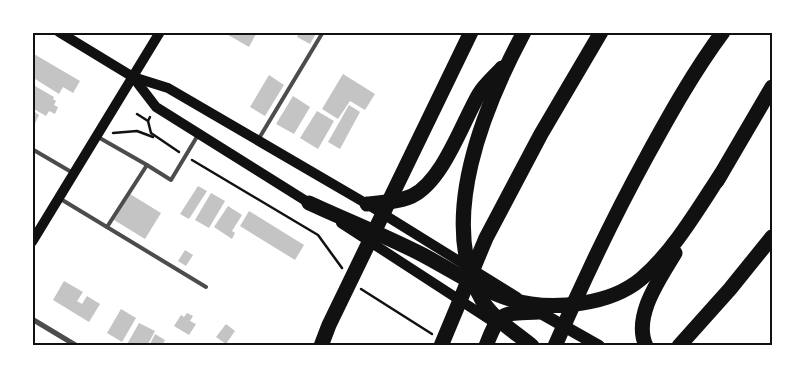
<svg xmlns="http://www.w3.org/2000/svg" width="805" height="378" font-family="'PT Sans',sans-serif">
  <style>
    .building { fill: #c4c4c4 }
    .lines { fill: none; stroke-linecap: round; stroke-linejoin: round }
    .path { stroke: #111; stroke-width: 2.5 }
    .service { stroke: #4c4c4c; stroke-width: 4 }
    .minor { stroke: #4c4c4c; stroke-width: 5 }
    .secondary { stroke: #111; stroke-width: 10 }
    .primary { stroke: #111; stroke-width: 12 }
    .motorway { stroke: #111; stroke-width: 15 }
    .neatline { fill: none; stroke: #111; stroke-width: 2 }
  </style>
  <rect width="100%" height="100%" fill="#fff"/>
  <!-- building -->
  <g class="building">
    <path d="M223 32H257L249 47Z"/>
    <path d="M299 32H317L310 44 297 37Z"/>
    <path d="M34 54 80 81 73 93 63 87 59 94 32 77V57Z"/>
    <path d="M343 74 375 94 365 110 350 101 338 119 322 109Z"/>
    <path d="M269 75 284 85 265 116 250 107Z"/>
    <path d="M35 86 54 97 53 99 56 101 54 105 58 107 55 114 49 111 46 116 32 108V90Z"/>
    <path d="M293 96 310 107 294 134 276 124Z"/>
    <path d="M349 105 360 112 340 149 328 142Z"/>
    <path d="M32 110 39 115 32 130Z"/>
    <path d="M317 111 334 121 318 149 300 138Z"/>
    <path d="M198 186 207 191 189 219 180 214Z"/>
    <path d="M211 193 225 201 209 228 195 220Z"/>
    <path d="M130 194 161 213 145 239 114 220Z"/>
    <path d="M228 206 242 215 232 231 235 233 232 239 214 227Z"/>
    <path d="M249 211 304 245 295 260 240 226Z"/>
    <path d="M185 250 193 255 186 266 178 261Z"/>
    <path d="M64 281 83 292 77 301 82 304 87 296 100 304 89 322 53 300Z"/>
    <path d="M121 309 136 318 122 342 107 333Z"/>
    <path d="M187 313 193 316 190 321 196 324 189 335 174 326 181 315 184 317Z"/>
    <path d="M139 323 155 331 147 346H126Z"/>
    <path d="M226 324 235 331 226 344 216 337Z"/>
    <path d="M155 334 165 340 162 346H149Z"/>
  </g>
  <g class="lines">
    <!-- path -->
    <g class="path">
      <path d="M137 114 148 121"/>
      <path d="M150 117 148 121 151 133 179 152"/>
      <path d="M113 133 137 131 153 137"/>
      <path d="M192 160 318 235 342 268"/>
      <path d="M361 289 432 334"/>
    </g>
    <!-- service -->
    <g class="service">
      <path d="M98 137 147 165 107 227"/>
      <path d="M258 140 323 32"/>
      <path d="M32 149 73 173"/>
      <path d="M147 165 171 180 198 135"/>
      <path d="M59 198 206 287"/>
    </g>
    <!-- minor -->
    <path class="minor" d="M32 319 77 346"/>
    <!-- secondary -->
    <g class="secondary">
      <path d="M59 32 133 77 168 88 367 204 517 297"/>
      <path d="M133 77 156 107 314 206"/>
      <path d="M341 223 495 323"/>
      <path d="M32 242 160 32"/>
    </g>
    <!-- primary -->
    <path class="primary" d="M539 312 599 346"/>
    <!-- motorway -->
    <g class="motorway">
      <path d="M524 32C485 105 436 221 482 300 493 319 515 332 532 346"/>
      <path d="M717 181 772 87"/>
      <path d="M309 203C346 220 386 236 423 255 479 285 513 315 582 303 603 300 624 293 641 279 673 252 698 209 721 174"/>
      <path d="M367 204C381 203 398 202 412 196 443 181 462 123 479 94 485 84 495 76 502 68"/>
      <path d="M321 346 329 325 471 32"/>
      <path d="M441 346 486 238 541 134 601 32"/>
      <path d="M486 346C500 309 502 314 539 312"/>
      <path d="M555 346C583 281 613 218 647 156 670 114 694 71 723 32"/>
      <path d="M646 346C632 316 661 277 675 253"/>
      <path d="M679 346 730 289 772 237"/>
    </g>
  </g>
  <!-- border -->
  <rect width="805" height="378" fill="none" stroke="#ffffff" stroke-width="68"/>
  <rect x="34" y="34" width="737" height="310" class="neatline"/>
</svg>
